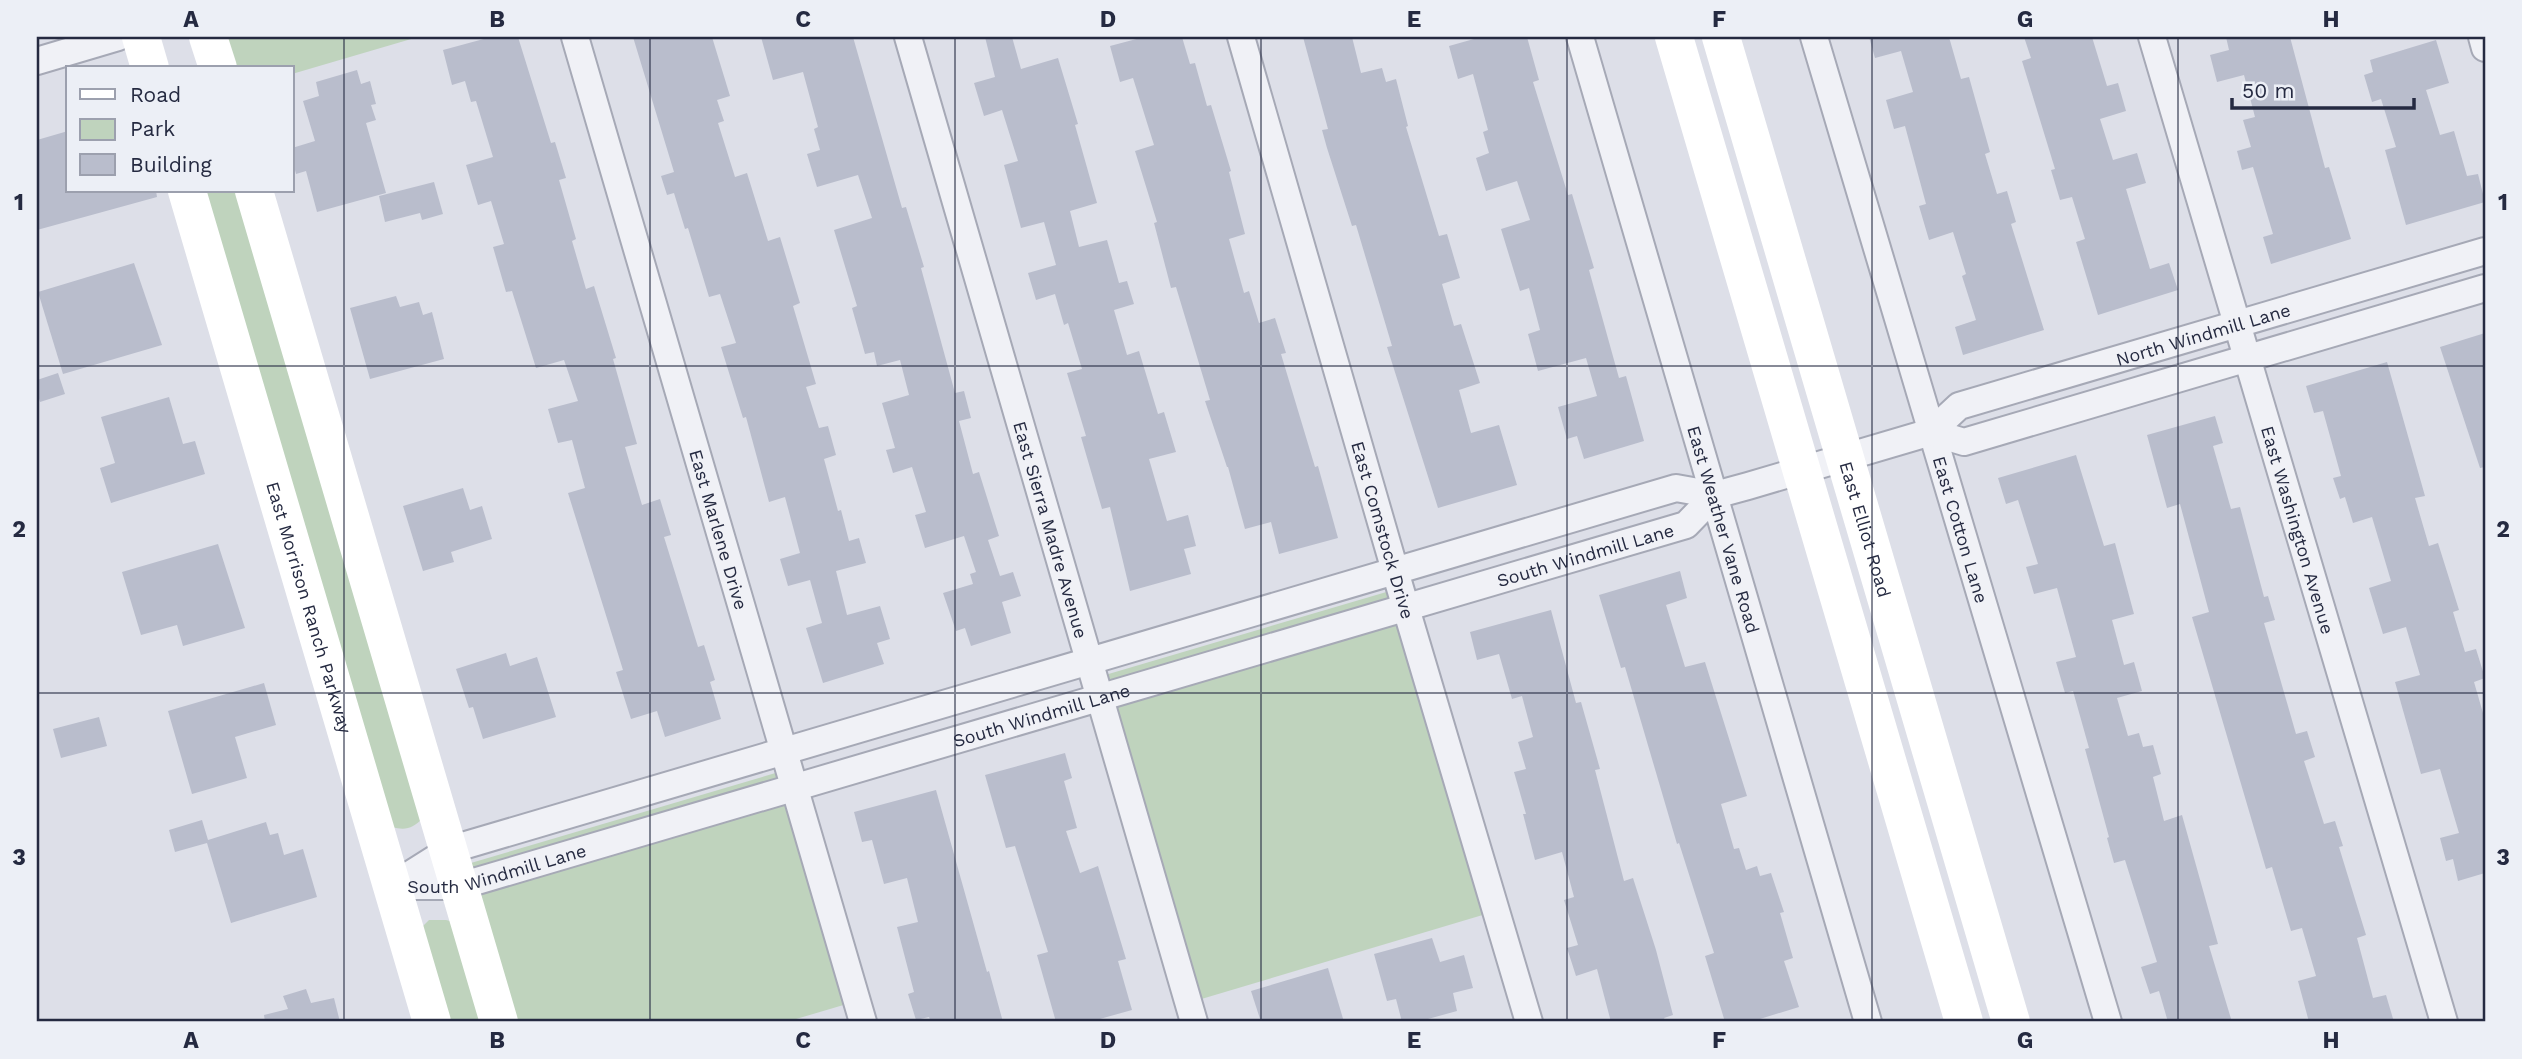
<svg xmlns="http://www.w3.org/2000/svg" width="2522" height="1059" font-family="'Work Sans',sans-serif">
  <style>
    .green { fill: #bfd3bd }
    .building { fill: #b9bdcc }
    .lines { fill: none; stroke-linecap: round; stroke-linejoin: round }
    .street-casing { stroke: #a6a9b6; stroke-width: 30 }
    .street { stroke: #f0f1f6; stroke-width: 26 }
    .secondary { stroke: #fff; stroke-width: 38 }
    .grid { fill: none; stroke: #252a41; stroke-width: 2; stroke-opacity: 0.55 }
    .labels { text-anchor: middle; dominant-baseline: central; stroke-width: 5; stroke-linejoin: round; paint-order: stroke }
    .street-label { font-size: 18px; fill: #252a41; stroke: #eceff6 }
    .neatline { fill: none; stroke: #252a41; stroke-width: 2.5 }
    .grid-label { font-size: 23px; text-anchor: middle; font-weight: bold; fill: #252a41 }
  </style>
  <rect width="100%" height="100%" fill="#dddfe8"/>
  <!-- green -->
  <g class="green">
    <path d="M208 37H418L292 74V68H218Z"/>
    <path d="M196 191H245L423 818C413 828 406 831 392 827Z"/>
    <path d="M1400 588 1496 911 1188 1003 1095 678Z"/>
    <path d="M789 769 857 1001 786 1022H499L454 868Z"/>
    <path d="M429 920H446L463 924 491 1022H440L422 927Z"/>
  </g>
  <!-- building -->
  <g class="building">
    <path d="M491 37H518L551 143 555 142 566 178 559 180 576 239 572 241 586 289 594 286 616 358 613 359 637 444 625 447 642 505 660 499 671 535 664 537 698 647 704 645 715 680 710 682 721 719 665 737 657 711 631 719 616 672 623 670 568 493 585 488 572 440 558 443 548 409 578 401 564 360 536 368 512 291 506 292 493 247 504 244 491 201 478 205 466 165 493 157 476 101 471 102 465 81 452 85 443 50Z"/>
    <path d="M633 37H712L730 96 717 100 724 121 718 123 735 177 747 173 768 241 780 237 800 303 793 306 816 384 806 387 819 428 828 426 836 455 824 459 838 511 841 510 849 541 859 538 866 563 836 571 847 615 880 606 890 639 877 643 884 664 823 683 806 628 822 623 810 580 788 586 780 559 800 553 785 497 769 502 746 417 743 418 721 347 736 343 720 294 709 297 688 228 685 229 674 193 667 195 661 176 674 172Z"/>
    <path d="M761 37H853L902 208 906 207 924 267 921 268 955 393 964 391 971 418 959 421 973 474 979 472 999 536 988 540 1000 576 1013 572 1021 596 1002 602 1011 633 971 646 965 628 956 631 943 593 973 584 970 574 976 572 964 536 925 548 915 515 926 512 912 467 893 473 886 450 895 448 882 403 909 395 900 360 877 366 874 352 865 354 852 308 857 306 834 230 872 218 858 175 817 187 807 154 820 150 814 129 818 127 803 72 773 80Z"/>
    <path d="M985 37H1012L1021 69 1058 58 1078 124 1075 125 1097 203 1070 211 1079 247 1107 240 1119 283 1127 281 1134 304 1114 310 1127 355 1139 351 1158 414 1164 412 1176 452 1149 459 1167 521 1188 515 1196 546 1184 549 1191 574 1130 591 1110 507 1102 509 1081 437 1086 436 1067 373 1082 369 1068 323 1064 325 1055 294 1036 300 1028 273 1056 265 1044 222 1021 228 1004 165 1018 161 1002 110 984 116 974 83 995 77Z"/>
    <path d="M1144 37H1182L1190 64 1195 63 1207 106 1211 105 1231 171 1229 172 1245 234 1229 239 1244 293 1249 291 1259 323 1275 318 1286 353 1281 354 1315 467 1318 466 1338 538 1279 554 1271 522 1245 529 1228 467H1227L1205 401 1210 400 1176 287 1171 288 1154 223 1157 222 1135 151 1154 145 1133 78 1120 82 1110 46Z"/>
    <path d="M1303 37H1352L1361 73 1382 68 1386 82 1396 79 1408 126 1406 127 1439 236 1447 234 1460 278 1442 284 1454 326 1461 324 1480 383 1459 390 1471 433 1499 425 1517 485 1438 508 1387 347 1392 346 1356 225 1352 226 1327 148 1322 130 1328 129Z"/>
    <path d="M1481 37H1527L1539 80 1533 82 1568 195 1572 194 1594 268 1589 270 1619 378 1626 376 1644 441 1584 459 1577 436 1567 439 1558 407 1597 396 1586 358 1538 371 1528 334 1540 330 1529 288 1520 291 1501 229 1530 220 1517 181 1486 191 1476 158 1489 153 1483 132 1488 130 1473 74 1458 79 1449 46Z"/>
    <path d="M1869 37H1949L1961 79 1969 77 1990 152 1985 154 1997 194 2007 191 2016 222 2011 224 2044 330 1963 355 1955 327 1976 320 1962 276 1966 274 1953 232 1929 240 1919 206 1926 204 1905 126 1894 129 1886 100 1913 92 1901 51 1875 58Z"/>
    <path d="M2024 37H2092L2107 86 2118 83 2126 111 2100 119 2113 160 2137 153 2146 183 2126 189 2150 269 2169 263 2178 290 2098 315 2076 242 2085 239 2072 197 2060 200 2051 170 2055 169 2022 61 2031 58Z"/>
    <path d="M2226 37H2290L2325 168 2329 167 2351 239 2271 264 2263 237 2273 234 2253 167 2242 170 2237 151 2251 147 2243 120 2255 117 2244 75 2217 82 2210 55 2229 50Z"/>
    <path d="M2436 40 2449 83 2426 90 2440 135 2454 131 2467 176 2478 174 2485 202 2406 225 2385 150 2396 147 2381 99 2372 102 2364 75 2373 72 2370 60Z"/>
    <path d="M357 70 361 84 370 81 376 104 371 105 376 120 366 123 386 193 317 212 306 171 296 174 292 158V148L315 141 303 101 319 96 316 82Z"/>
    <path d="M68 131V191H156L157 197 37 230V140Z"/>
    <path d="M434 182 443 214 422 220 420 213 385 222 379 196Z"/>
    <path d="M134 263 162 345 63 374 38 292Z"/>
    <path d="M396 296 400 307 419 302 423 315 432 312 444 359 370 379 350 308Z"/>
    <path d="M2485 333V467L2480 468 2440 347Z"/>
    <path d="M2387 362 2425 496 2415 498 2429 546 2438 543 2459 610 2453 612 2465 652 2476 649 2485 678 2474 682 2485 720V873L2458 881 2453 859 2446 861 2440 838 2459 833 2440 769 2421 774 2395 682 2420 675 2406 627 2383 634 2369 588 2391 581 2372 517 2353 523 2345 497 2340 499 2333 478 2341 476 2323 411 2314 413 2306 386Z"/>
    <path d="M58 373 65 394 40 402 37 392V380Z"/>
    <path d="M169 397 183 444 195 441 205 474 111 503 100 468 115 463 101 417Z"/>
    <path d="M2215 416 2223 443 2213 446 2231 509 2240 507 2264 597 2268 596 2275 620 2264 623 2296 734 2307 731 2315 757 2304 761 2324 824 2335 821 2343 846 2339 847 2366 935 2357 938 2373 998 2386 995 2394 1022H2309L2298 981 2316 976 2302 928 2291 931 2272 867 2266 869 2192 617 2209 612 2180 504 2167 508 2147 435Z"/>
    <path d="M2076 455 2104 546 2115 543 2134 614 2112 620 2124 665 2134 662 2142 691 2117 698 2128 736 2139 733 2143 747 2153 745 2161 774 2153 777 2164 821 2182 815 2218 944 2209 946 2232 1022H2168L2159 991 2150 994 2141 967 2157 962 2125 860 2114 863 2107 838 2109 837 2085 749 2089 748 2073 691 2065 693 2056 662 2076 657 2057 588 2034 594 2026 567 2038 564 2018 500 2006 504 1998 478Z"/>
    <path d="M463 488 470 510 482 506 492 539 451 552 454 562 423 571 403 506Z"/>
    <path d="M218 544 245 628 183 646 177 625 141 635 122 572Z"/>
    <path d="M1680 571 1687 598 1666 605 1685 667 1705 662 1747 796 1721 804 1734 849 1739 848 1746 870 1757 866 1760 876 1771 873 1784 912 1780 913 1793 958 1784 961 1799 1007 1750 1022H1725L1705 956 1714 953 1679 843 1677 844 1625 667 1621 668 1599 595Z"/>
    <path d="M1551 610 1576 703 1581 702 1600 769 1595 770 1624 881 1633 878 1656 950 1673 1015 1664 1018 1666 1022H1611L1597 969 1576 976 1567 948 1578 945 1564 900 1574 897 1562 852 1535 860 1523 814H1526L1514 772 1526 769 1518 742 1533 737 1522 696 1512 699 1499 654 1477 660 1470 632Z"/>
    <path d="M506 653 510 666 537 657 556 717 483 739 473 707 469 708 456 669Z"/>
    <path d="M264 683 276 725 235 737 247 778 192 794 168 711Z"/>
    <path d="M99 717 107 746 61 758 53 729Z"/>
    <path d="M1065 753 1072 778 1064 781 1077 828 1066 831 1080 873 1098 866 1126 959 1118 961 1132 1010 1089 1022H1056L1037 955 1048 952 1015 846 1006 848 985 775Z"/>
    <path d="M936 790 987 972 989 971 1003 1022H931L929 1017 916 1020 908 994 914 992 897 927 918 922 907 878 884 884 872 840 862 842 854 812Z"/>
    <path d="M202 820 208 840 266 822 270 835 278 833 284 855 303 849 317 897 231 923 207 843 175 852 169 830Z"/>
    <path d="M1432 938 1440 962 1464 955 1473 988 1453 993 1457 1011 1417 1022H1402L1396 999 1387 1001 1374 954Z"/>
    <path d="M1328 968 1344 1022H1261L1251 991Z"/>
    <path d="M306 989 311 1003 334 998 340 1022H265L264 1015 288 1009 283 996Z"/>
  </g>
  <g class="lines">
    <!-- street casing -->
    <g class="street-casing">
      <g id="street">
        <path id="s1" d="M575 37 863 1022"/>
        <path id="s2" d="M908 37 1194 1022"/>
        <path id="s3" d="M1241 37 1400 588 1529 1022"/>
        <path id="s4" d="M1580 37 1868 1022"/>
        <path id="s5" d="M1814 37 2108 1022"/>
        <path id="s6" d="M2152 37 2444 1022"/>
        <path d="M2482 37 2485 48"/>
        <path d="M37 61 118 37"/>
        <path d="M1931 432 1964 442 2485 288"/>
        <path id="s7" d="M392 886 449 850 1676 488 1715 495 1748 486 1931 432 1959 406 2485 251"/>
        <path id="s8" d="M392 886H460L1686 525 1715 495"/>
      </g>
    </g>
    <!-- street -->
    <use href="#street" class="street"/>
    <!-- secondary -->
    <g class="secondary">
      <path d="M141 37 150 68"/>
      <path d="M208 37 218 68"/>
      <path d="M1674 37 1964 1022"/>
      <path id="s9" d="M1721 37 2011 1022"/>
      <path id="s10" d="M187 191 432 1022"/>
      <path d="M254 191 499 1022"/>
    </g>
  </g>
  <!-- grid -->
  <path class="grid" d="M344 37V1022M650 37V1022M955 37V1022M1261 37V1022M1567 37V1022M1872 37V1022M2178 37V1022M37 366H2485M37 693H2485"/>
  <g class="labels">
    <!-- street labels -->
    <g class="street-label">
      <text stroke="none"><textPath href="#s7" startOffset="1904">North Windmill Lane</textPath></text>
      <text stroke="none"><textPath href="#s2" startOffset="513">East Sierra Madre Avenue</textPath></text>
      <text stroke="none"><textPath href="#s4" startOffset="513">East Weather Vane Road</textPath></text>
      <text stroke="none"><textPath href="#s9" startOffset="513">East Elliot Road</textPath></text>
      <text stroke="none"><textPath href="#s1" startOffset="513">East Marlene Drive</textPath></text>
      <text stroke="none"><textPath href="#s3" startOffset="513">East Comstock Drive</textPath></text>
      <text stroke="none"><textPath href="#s5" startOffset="514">East Cotton Lane</textPath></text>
      <text stroke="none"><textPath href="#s6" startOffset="514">East Washington Avenue</textPath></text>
      <text stroke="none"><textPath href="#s8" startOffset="1241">South Windmill Lane</textPath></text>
      <text stroke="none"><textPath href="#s10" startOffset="434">East Morrison Ranch Parkway</textPath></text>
      <text stroke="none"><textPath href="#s8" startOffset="674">South Windmill Lane</textPath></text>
      <text stroke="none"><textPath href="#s8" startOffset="107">South Windmill Lane</textPath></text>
    </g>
  </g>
  <!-- border -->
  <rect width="2522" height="1059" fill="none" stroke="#eceff6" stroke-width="77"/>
  <!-- legend -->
  <rect x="66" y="66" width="228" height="126" fill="#eceff6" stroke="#9ca0ae" stroke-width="2"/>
  <rect x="80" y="89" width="35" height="10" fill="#ffffff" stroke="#9ca0ae" stroke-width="2"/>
  <text x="130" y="102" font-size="21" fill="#252a41">Road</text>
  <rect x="80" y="119" width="35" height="21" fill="#bfd3bd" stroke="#9ca0ae" stroke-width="2"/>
  <text x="130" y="136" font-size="21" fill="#252a41">Park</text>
  <rect x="80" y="154" width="35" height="21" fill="#b9bdcc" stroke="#9ca0ae" stroke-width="2"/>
  <text x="130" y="172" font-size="21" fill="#252a41">Building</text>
  <!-- scale -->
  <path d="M2232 98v10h182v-10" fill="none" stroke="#252a41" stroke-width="3.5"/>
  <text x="2242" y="98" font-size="21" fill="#252a41" stroke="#eceff6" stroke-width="5" paint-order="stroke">50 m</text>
  <rect x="38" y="38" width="2446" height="982" class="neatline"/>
  <g class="grid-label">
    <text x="191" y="27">A</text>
    <text x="497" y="27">B</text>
    <text x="803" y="27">C</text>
    <text x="1108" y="27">D</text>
    <text x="1414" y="27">E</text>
    <text x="1719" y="27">F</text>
    <text x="2025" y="27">G</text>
    <text x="2331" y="27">H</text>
    <text x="19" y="210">1</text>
    <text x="2503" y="210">1</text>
    <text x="19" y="537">2</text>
    <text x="2503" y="537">2</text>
    <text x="19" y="865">3</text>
    <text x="2503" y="865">3</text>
    <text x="191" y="1048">A</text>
    <text x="497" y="1048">B</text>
    <text x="803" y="1048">C</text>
    <text x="1108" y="1048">D</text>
    <text x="1414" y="1048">E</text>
    <text x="1719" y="1048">F</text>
    <text x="2025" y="1048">G</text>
    <text x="2331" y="1048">H</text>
  </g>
</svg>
